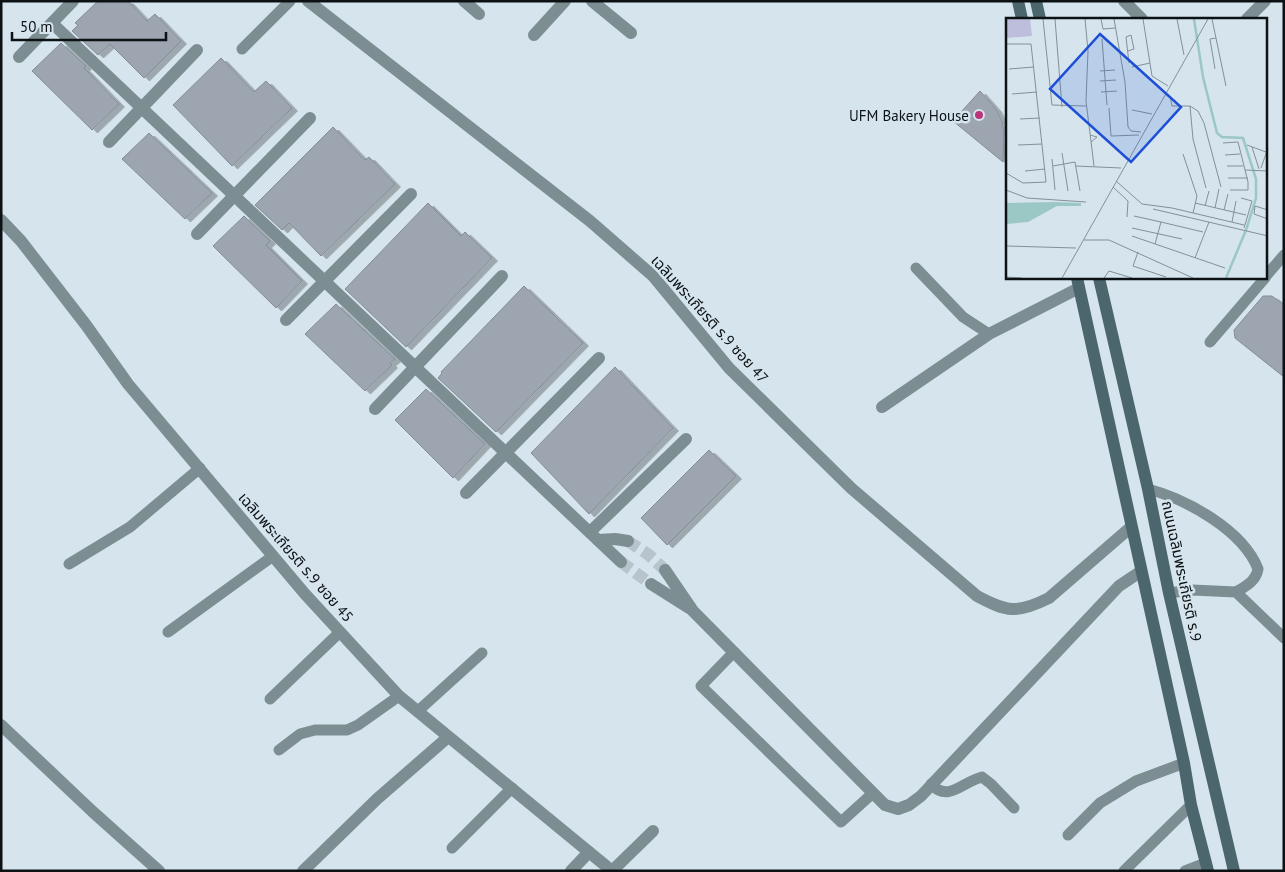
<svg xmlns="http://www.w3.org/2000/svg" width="1285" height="872" font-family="'PT Sans','Noto Sans Thai',sans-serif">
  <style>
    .building { fill: #9da5b1; stroke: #858c98; filter: url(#shadow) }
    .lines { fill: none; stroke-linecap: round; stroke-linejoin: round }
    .street-tunnel { stroke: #b7c4cc; stroke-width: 12; stroke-dasharray: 12 6; stroke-linecap: butt }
    .lane { stroke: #7c8e92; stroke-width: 11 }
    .street { stroke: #7c8e92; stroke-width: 12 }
    .secondary { stroke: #4b666c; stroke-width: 12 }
    .poi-dot { fill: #b8357c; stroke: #d5e4ed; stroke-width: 2 }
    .labels { text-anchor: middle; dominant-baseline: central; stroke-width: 5; stroke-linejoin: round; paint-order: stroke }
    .poi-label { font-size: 15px; fill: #0c1114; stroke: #d5e4ed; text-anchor: end }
    .street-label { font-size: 15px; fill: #0c1114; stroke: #d5e4ed }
    .inset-river { fill: none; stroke: #9bc8c4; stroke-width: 2.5 }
    .inset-road { fill: none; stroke: #859096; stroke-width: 1 }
    .view { fill: #1d4ed8; fill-opacity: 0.15; stroke: #1d4ed8; stroke-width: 2.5 }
    .inset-edge { fill: none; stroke: #0c1114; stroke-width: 2.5 }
  </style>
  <defs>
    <filter id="shadow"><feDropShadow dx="5.5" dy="3" stdDeviation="0" flood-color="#0004"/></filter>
  </defs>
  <rect width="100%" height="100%" fill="#d5e4ed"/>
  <!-- building -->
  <g class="building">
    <path d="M98 1H128L147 21 155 14 181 41 144 78 110 44 98 55 72 31 78 25 75 23Z"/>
    <path d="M61 43 86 66 84 68 119 104 92 130 32 71Z"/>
    <path d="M221 58 254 92 266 81 292 108 232 166 173 105Z"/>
    <path d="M980 91 996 109 1002 121 1004 132 1003 162 953 121Z"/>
    <path d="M333 127 365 160 369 157 395 184 321 256 289 223 282 230 255 205Z"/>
    <path d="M149 133 212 193 185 219 122 159Z"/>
    <path d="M428 203 461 236 465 232 492 258 406 347 345 289Z"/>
    <path d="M244 216 270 241 266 245 302 281 276 308 213 246Z"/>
    <path d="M524 286 583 343 496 432 438 378 442 373 441 372Z"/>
    <path d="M1263 296H1272L1284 305V377L1235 338 1234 330Z"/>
    <path d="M336 304 395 359 390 363 392 365 365 391 305 334Z"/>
    <path d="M615 367 673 428 589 514 531 453Z"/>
    <path d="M426 389 485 444 453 478 395 420Z"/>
    <path d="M709 450 736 476 667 545 641 518Z"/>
  </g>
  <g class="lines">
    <!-- street-tunnel -->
    <g class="street-tunnel">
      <path d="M628 541 649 555 665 570"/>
      <path d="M621 562 651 584"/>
    </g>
    <!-- lane -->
    <g class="lane">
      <path d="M242 49 290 1"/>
      <path d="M916 268 963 317 989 334"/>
      <path d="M1266 276 1284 255"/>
      <path d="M1210 342 1265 278"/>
      <path d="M1148 489C1186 499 1243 530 1258 569 1256 581 1246 586 1236 592"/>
      <path d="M69 564 130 527 200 468"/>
      <path d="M1169 593 1192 590 1236 592 1284 638"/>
      <path d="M168 632 273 556"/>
      <path d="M734 652 701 686 841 822 873 793"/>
      <path d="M270 699 340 632"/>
      <path d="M418 711 482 653"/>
      <path d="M279 750 300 734 315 730H347L358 725 399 696"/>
      <path d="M931 784C948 803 962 782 982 777L991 784 1014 808"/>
      <path d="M1068 835 1100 803 1136 781 1184 763"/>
      <path d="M452 848 512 788"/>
      <path d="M1124 871 1191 805"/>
      <path d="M1185 871 1206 863"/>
    </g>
    <!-- street -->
    <g class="street">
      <path d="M308 1 590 221 653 276 729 368 851 488 977 596C1007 612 1017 614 1049 598L1131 527"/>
      <path d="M464 1 479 14"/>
      <path d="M592 1 631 33"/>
      <path d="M1124 1 1142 19"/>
      <path d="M1247 19 1265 1"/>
      <path d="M53 24 621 562"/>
      <path d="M534 35 565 1"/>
      <path d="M19 57 73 1"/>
      <path d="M109 142 197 50"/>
      <path d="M1 220 21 241 86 325 128 384 305 594 399 696 612 871 653 831"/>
      <path d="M197 234 310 118"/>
      <path d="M286 320 411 194"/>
      <path d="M882 407 989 334 1079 288"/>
      <path d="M375 409 502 276"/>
      <path d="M466 493 599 358"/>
      <path d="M590 532 686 439"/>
      <path d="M598 540 615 539 628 541"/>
      <path d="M665 570 693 611 873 793 885 805 898 809 909 805 921 796 1119 586 1140 572"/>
      <path d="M651 584 689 608"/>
      <path d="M1 725 93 812 159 871"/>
      <path d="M303 871 377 799 447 738"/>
      <path d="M571 871 589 852"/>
    </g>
    <!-- secondary -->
    <g class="secondary">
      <path d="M1018 1 1022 19"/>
      <path d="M1036 1 1040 19"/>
      <path d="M1077 278 1184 763 1191 805 1208 871"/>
      <path d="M1099 278 1148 489 1169 593 1234 871"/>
    </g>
  </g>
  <!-- markers -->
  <circle class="poi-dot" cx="979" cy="115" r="5"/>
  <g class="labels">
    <!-- poi labels -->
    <g class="poi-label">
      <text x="969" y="115">UFM Bakery House</text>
    </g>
    <!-- street labels -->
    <g class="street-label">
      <text transform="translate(710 319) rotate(48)">เฉลิมพระเกียรติ ร.9 ซอย 47</text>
      <text transform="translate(296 557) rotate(49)">เฉลิมพระเกียรติ ร.9 ซอย 45</text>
      <text transform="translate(1182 571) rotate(78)">ถนนเฉลิมพระเกียรติ ร.9</text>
    </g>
  </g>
  <!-- overview -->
  <g transform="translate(1006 18)">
    <rect width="261" height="261" fill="#d5e4ed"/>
    <path d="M0 1H24L26 18 1 20 0 25Z" fill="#bcbedb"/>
    <path d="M0 185 49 184 75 185V188H51L22 204 0 206Z" fill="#9bc8c4"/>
    <path class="inset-river" d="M188 1 197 59 211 115 216 119 237 120 250 161V180L240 212 220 260"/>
    <path class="inset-road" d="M37 1 46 87 80 88M49 1 56 89M79 1 82 33 80 83 88 148M95 1 97 11 109 10M108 1 119 64 122 109 125 113 135 114M137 1 146 58 162 68M171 1 178 37M206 1 220 68M96 21 101 87M0 26H25L40 164 17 165 0 155M122 33 128 31 125 17 120 19 123 45M126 49 144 45M3 51 28 49M209 51 204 21 210 20M94 53 109 52M94 63 110 62M95 74 111 73M159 75 164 78 166 88H184L192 93 198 105 215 169M6 76 31 74M184 88 187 121 200 170M103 90 105 118 133 117M126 92 146 96M14 101 34 100M84 117 91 119 85 124M217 125 232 124 242 164V172H224M12 127 36 126M241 127 260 134M246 129 253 151M56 135 62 173M177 136 191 178 187 195M219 137 234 136M46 141 49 172M47 148 69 144 74 173M70 148 115 150M221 148H237M255 150 262 130M239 152 262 153M19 153 39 151M222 160H242M110 163 136 186 166 190 238 207M107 169 122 183 121 199M0 172 21 180 80 184M235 180 246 183 238 210M189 185 240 197M199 188 203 173M209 190 213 171M147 191 262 218M218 192 222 176M262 192 249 188 248 196 262 201M128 198 155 204 149 226M155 204 197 214M226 204 230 183M126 210 176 221M126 218 219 250M78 222H103L187 260M0 228 70 230M132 234 127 248 160 259M189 240 203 204M0 259 16 260M56 260 202 1M98 260 103 253 126 260"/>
    <path class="view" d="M94 16 175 89 125 144 44 71Z"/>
    <rect width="261" height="261" class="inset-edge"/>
  </g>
  <!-- border -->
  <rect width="1285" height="872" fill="none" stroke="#0c1114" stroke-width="5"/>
  <!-- scale -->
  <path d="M12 32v8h154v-8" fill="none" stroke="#0c1114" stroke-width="2.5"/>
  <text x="20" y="32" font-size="15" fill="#0c1114" stroke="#d5e4ed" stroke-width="4" paint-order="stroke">50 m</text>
</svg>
